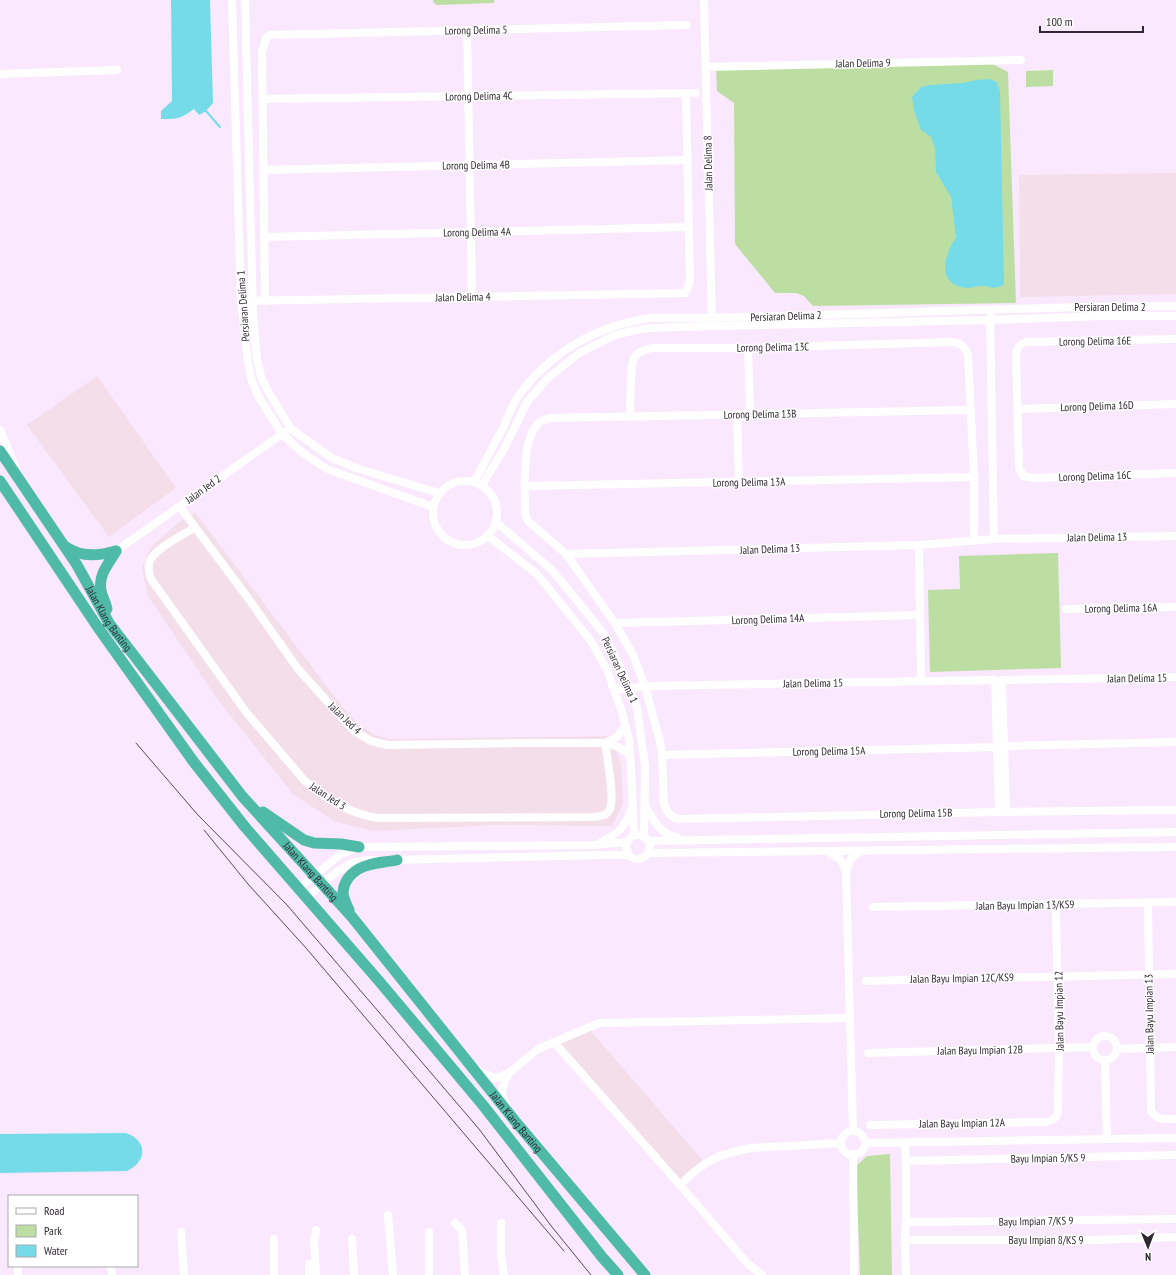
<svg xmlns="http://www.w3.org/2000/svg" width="1176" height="1275" font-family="'PT Sans Narrow',sans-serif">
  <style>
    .commercial { fill: #f4deea }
    .green { fill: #bddea2 }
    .water { fill: #75dbe9 }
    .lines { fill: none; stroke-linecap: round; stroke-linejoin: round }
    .stream { stroke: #75dbe9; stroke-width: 2 }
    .minor { stroke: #fff; stroke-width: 8 }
    .highway { stroke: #4fbaa8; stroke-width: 11 }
    .tram { stroke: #554a57; stroke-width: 1 }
    .labels { text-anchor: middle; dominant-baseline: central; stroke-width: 3; stroke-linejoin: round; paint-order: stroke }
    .street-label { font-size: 11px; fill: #302731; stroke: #fff }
  </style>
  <rect width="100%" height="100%" fill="#fae8fe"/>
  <!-- commercial -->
  <g class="commercial">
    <path d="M1176 173V294L1020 297 1019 175Z"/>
    <path d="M97 376 176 488 109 537 27 425Z"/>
    <path d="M195 512 340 704 359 725 373 734 388 739 611 736 621 764 623 804 612 826 496 825 373 831 336 822 293 794 218 700 148 596 142 568 151 547 178 523Z"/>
    <path d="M590 1030 702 1160 679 1180 558 1043Z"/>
  </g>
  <!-- green -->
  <g class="green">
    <path d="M433 0H494V3L437 5 433 2Z"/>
    <path d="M989 62 1008 72 1016 303 813 306 804 296 796 293H775L735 244 734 103 717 91 716 68Z"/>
    <path d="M1053 70V86L1026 87V71Z"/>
    <path d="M1058 553 1061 668 930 672 928 590 960 589 959 556Z"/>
    <path d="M890 1154 892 1275H860L856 1166 867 1156Z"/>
  </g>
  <!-- water -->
  <g class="water">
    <path d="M171 0H210L213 103 206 111 199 115 194 109C180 119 178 119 161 119V111L172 101Z"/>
    <path d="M991 79 997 83 1000 91 1004 285C991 291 991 285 980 286 976 286 972 288 968 288 935 285 944 256 956 237L951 197 936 172 935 148 931 137 921 130 914 111 912 97 921 87 930 85 963 83 976 80Z"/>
    <path d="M126 1133C147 1140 148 1161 127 1171L0 1173V1134Z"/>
  </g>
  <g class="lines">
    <!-- stream -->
    <path class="stream" d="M206 111 220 127"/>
    <!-- minor -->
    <g class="minor">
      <path d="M232 0 241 301 248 362 252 382 260 399 282 434 303 453 327 469 433 507"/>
      <path d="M245 0 253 315 257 359 261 377 269 393 291 429 332 458 359 469 439 493"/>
      <path d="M704 0 712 323"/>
      <path d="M467 30 472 297"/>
      <path d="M706 67 1021 60"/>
      <path d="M0 74 117 70"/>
      <path d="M263 99 696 93"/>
      <path d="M264 170 688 160"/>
      <path d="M264 237 689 227"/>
      <path d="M241 301 685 293 690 282 686 93"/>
      <path d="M265 301 262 52 266 38 270 35 687 25"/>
      <path d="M990 316 994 539"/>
      <path d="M1176 339 1026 342 1020 345 1017 350 1016 356 1019 468 1023 476 1034 478 1176 473"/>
      <path d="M748 348 750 414"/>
      <path d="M1018 409 1176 404"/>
      <path d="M970 410 550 418C545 419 540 421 537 425 521 443 525 491 525 514L528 521 566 554 615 623 633 655 645 686 660 742 662 755 664 804C667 812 670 817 679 819L999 812 1176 810"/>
      <path d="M737 414 739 482"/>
      <path d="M630 416C631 405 629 364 635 356 639 351 646 350 652 348H748L952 342C961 343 964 346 968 354L974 477V541"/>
      <path d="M0 430 16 468"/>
      <circle cx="465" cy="513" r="32"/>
      <path d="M474 482C484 464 493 446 503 428 508 417 512 405 519 395 552 351 597 326 650 318 826 318 1001 306 1176 306"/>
      <path d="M482 485 504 449 527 402 548 378 579 353 613 336 631 331 649 328 713 326 990 320 1103 316H1176"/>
      <path d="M525 486 974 477"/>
      <path d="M180 507 248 598 298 669 354 731 371 741 387 745 522 743H605C615 746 623 747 630 756"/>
      <path d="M496 522 552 570 604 634 618 662 637 707 645 766 644 837"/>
      <path d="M194 528C183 535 151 550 149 564 148 569 149 574 151 579L246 712 304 780C325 799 349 813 377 818L594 817C600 816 607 816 610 809 615 798 607 757 605 743"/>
      <path d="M488 536 537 574 591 641 607 670 622 712 629 740 631 768 634 835"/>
      <path d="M919 545 921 681"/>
      <path d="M116 551 285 432"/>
      <path d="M566 554 919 545 994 539 1176 536"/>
      <path d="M1066 609 1176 607"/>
      <path d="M615 623 920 615"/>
      <path d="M612 686C626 693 632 687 645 686L995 680 999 812"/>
      <path d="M605 743 617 737 625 726"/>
      <path d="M1004 746 1176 742"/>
      <path d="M662 755 997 747"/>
      <path d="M646 806C653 820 660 834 677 837"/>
      <path d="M1006 811 1002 680 1176 677"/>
      <circle cx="638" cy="847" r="12"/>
      <path d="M648 841 1176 832"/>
      <path d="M601 842C616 835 626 827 631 810"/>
      <path d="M827 851 840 859 846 871 853 1131"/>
      <path d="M648 853 1176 847"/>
      <path d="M392 860 602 855H629"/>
      <path d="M846 871 851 859 860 851"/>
      <path d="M299 888 341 854 359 847 594 845 626 842"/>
      <path d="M307 897C321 885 337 869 355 862 362 860 369 860 376 860"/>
      <path d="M1148 903 1151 1111C1158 1121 1165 1119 1176 1119"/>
      <path d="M873 907 1176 902"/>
      <path d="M866 981 1176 974"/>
      <circle cx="1105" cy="1048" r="12"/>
      <path d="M554 1042 680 1185"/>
      <path d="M1117 1049 1176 1047"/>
      <path d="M868 1053 1093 1047"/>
      <path d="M1105 1060 1107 1139"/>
      <path d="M476 1069 481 1073 496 1078 509 1073 538 1049 599 1023 850 1018"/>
      <path d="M506 1104C499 1091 503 1085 509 1073"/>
      <path d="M870 1125 1046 1122C1052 1121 1056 1119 1058 1113L1059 1048 1056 912 1057 906 1060 904"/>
      <circle cx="853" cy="1143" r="12"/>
      <path d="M865 1143 1176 1138"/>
      <path d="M905 1143 906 1161"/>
      <path d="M853 1154 854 1275"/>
      <path d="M1176 1155 906 1161V1222H914L1176 1219"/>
      <path d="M388 1215 393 1275"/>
      <path d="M455 1223 462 1230 465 1275"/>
      <path d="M501 1223V1256L504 1275"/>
      <path d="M316 1230 314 1240 316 1275"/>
      <path d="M181 1232 184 1275"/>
      <path d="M429 1232V1275"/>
      <path d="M274 1239V1275"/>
      <path d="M352 1239 354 1275"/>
      <path d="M905 1240 906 1222"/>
      <path d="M309 1264V1275"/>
      <path d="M111 1266 112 1275"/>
      <path d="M18 1275V1266"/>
      <path d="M762 1275 748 1264 680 1185C704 1161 718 1154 751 1148L841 1143"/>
      <path d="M906 1275 905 1240H1095L1176 1237"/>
    </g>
    <!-- highway -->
    <g class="highway">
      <path id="s1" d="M0 451 77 565 109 623 242 796 352 917 515 1121 645 1275"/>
      <path d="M0 481 97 626 193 761 245 827 379 981 482 1104 602 1257 618 1275"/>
      <path d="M66 547C81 558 99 556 116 551"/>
      <path d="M107 609C106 602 102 597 101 591 98 574 109 564 116 551"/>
      <path d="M263 812 304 840 314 843 341 844 359 847"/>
      <path d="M349 910C346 904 343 898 343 892 344 878 356 868 369 865 378 862 388 862 397 860"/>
    </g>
    <!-- tram -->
    <g class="tram">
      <path d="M136 743 197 814 287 905 402 1039 479 1129 552 1227 591 1275"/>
      <path d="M204 830 248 884 306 948 564 1251"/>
    </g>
  </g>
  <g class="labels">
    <!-- street labels -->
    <g class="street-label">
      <text transform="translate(476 30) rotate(-1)">Lorong Delima 5</text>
      <text transform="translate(863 63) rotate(-1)">Jalan Delima 9</text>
      <text transform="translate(479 96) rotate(-1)">Lorong Delima 4C</text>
      <text transform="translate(708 163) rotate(-91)">Jalan Delima 8</text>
      <text transform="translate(476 165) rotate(-1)">Lorong Delima 4B</text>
      <text transform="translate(477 232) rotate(-1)">Lorong Delima 4A</text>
      <text transform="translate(463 297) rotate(-1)">Jalan Delima 4</text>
      <text transform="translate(243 306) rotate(-94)">Persiaran Delima 1</text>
      <text x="1110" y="307">Persiaran Delima 2</text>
      <text transform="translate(786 316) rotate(-2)">Persiaran Delima 2</text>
      <text transform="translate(1095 341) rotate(-1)">Lorong Delima 16E</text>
      <text transform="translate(773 347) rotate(-1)">Lorong Delima 13C</text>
      <text transform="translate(1097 406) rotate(-2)">Lorong Delima 16D</text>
      <text transform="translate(760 414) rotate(-1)">Lorong Delima 13B</text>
      <text transform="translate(1095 476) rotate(-2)">Lorong Delima 16C</text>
      <text transform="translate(749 482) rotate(-1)">Lorong Delima 13A</text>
      <text transform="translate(203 489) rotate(-36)">Jalan Jed 2</text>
      <text transform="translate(1097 537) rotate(-1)">Jalan Delima 13</text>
      <text transform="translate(770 549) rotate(-2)">Jalan Delima 13</text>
      <text transform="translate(1121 608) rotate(-1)">Lorong Delima 16A</text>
      <text stroke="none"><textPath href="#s1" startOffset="200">Jalan Klang Banting</textPath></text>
      <text transform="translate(768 619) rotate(-2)">Lorong Delima 14A</text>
      <text transform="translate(620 670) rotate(65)">Persiaran Delima 1</text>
      <text transform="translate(1137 678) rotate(-1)">Jalan Delima 15</text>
      <text transform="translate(813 683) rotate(-1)">Jalan Delima 15</text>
      <text transform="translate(345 718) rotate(44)">Jalan Jed 4</text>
      <text transform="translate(829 751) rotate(-1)">Lorong Delima 15A</text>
      <text transform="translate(328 796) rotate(33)">Jalan Jed 3</text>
      <text transform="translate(916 813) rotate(-1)">Lorong Delima 15B</text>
      <text stroke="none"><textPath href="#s1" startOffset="524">Jalan Klang Banting</textPath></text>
      <text transform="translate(1025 905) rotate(-1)">Jalan Bayu Impian 13/KS9</text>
      <text transform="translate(962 978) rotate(-1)">Jalan Bayu Impian 12C/KS9</text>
      <text transform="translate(1059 1011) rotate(-91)">Jalan Bayu Impian 12</text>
      <text transform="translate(1149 1014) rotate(-91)">Jalan Bayu Impian 13</text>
      <text transform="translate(980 1050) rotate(-1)">Jalan Bayu Impian 12B</text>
      <text stroke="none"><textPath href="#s1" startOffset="848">Jalan Klang Banting</textPath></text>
      <text transform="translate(962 1123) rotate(-1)">Jalan Bayu Impian 12A</text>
      <text transform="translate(1048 1158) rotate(-1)">Bayu Impian 5/KS 9</text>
      <text transform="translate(1036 1221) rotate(-1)">Bayu Impian 7/KS 9</text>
      <text x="1046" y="1240">Bayu Impian 8/KS 9</text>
    </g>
  </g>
  <!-- legend -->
  <rect x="8" y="1195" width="130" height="72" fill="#ffffff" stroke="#aca9ad"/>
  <rect x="16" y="1208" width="20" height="6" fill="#ffffff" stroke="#aca9ad"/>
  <text x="44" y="1215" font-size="12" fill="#302731">Road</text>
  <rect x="16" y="1225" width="20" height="12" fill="#bddea2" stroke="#aca9ad"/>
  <text x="44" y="1235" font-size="12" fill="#302731">Park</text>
  <rect x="16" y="1245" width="20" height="12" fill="#75dbe9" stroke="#aca9ad"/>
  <text x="44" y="1255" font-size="12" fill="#302731">Water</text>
  <!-- north arrow -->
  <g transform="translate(1148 1247) rotate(179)" stroke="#ffffff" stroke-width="3" paint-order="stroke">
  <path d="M0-3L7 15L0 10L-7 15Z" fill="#302731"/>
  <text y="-6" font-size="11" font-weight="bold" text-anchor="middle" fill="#302731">N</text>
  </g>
  <!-- scale -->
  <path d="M1040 26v6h103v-6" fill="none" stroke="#302731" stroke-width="2"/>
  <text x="1046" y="26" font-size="12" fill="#302731" stroke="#ffffff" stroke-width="3" paint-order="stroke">100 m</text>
</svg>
